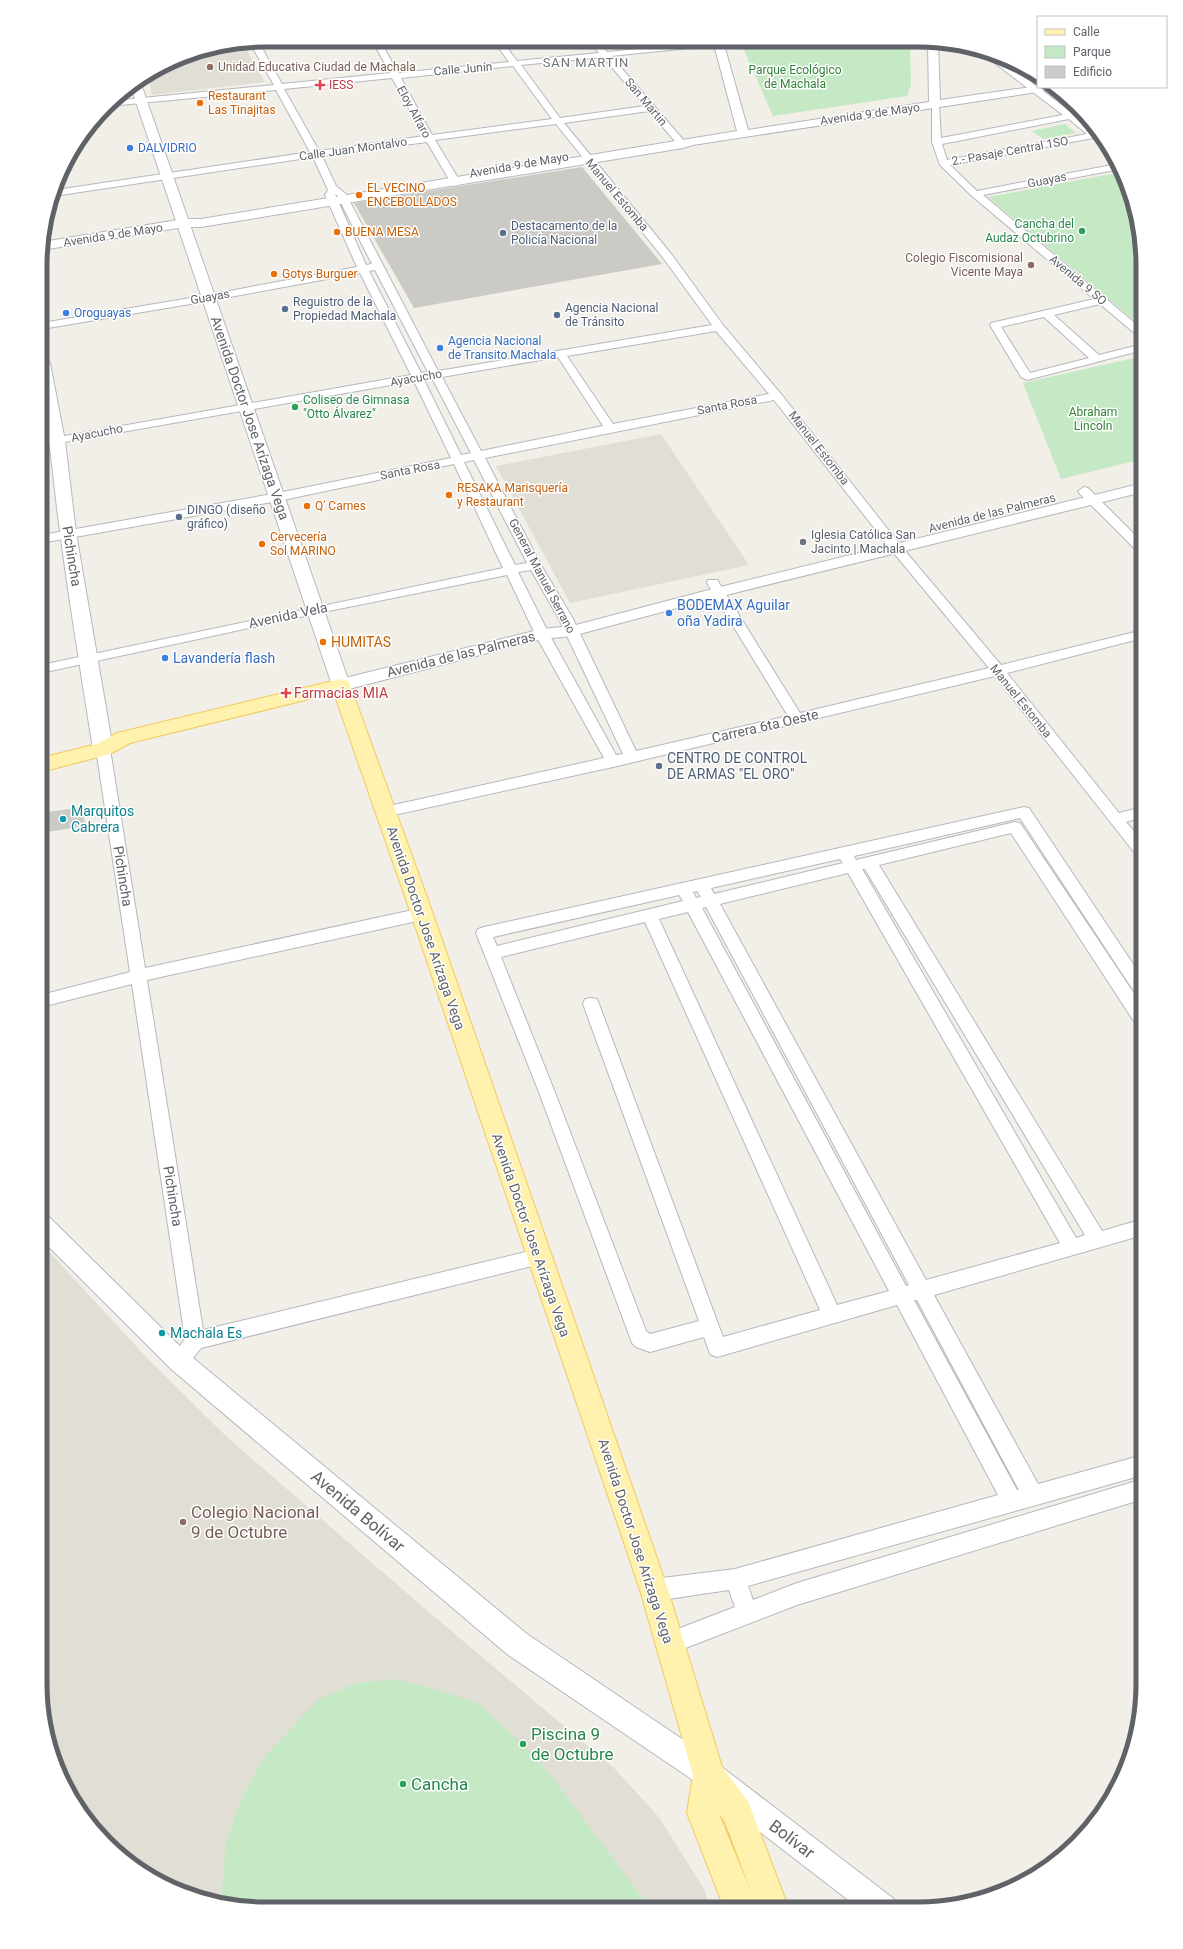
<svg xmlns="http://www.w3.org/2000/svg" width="1183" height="1949" font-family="Roboto,sans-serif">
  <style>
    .education { fill: #e1ded6 }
    .green { fill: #c5e8c5 }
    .building { fill: #cccac5 }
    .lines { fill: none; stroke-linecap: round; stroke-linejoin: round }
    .minor-casing { stroke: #b5b8bc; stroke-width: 2 }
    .tertiary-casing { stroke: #b5b8bc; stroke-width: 2 }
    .secondary-casing { stroke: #b6babf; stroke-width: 2 }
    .primary-casing { stroke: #f2c960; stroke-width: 2 }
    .minor { fill: #fff; fill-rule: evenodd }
    .tertiary { fill: #fff; fill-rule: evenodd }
    .secondary { fill: #fff; fill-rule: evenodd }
    .primary { fill: #fff2af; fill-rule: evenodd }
    .education-dot { fill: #8d6e63; stroke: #fff; stroke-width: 1.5 }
    .health-dot { fill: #e0444e; stroke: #fff; stroke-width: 1.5 }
    .food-dot { fill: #e8710a; stroke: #fff; stroke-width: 1.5 }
    .shop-dot { fill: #3f7fe0; stroke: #fff; stroke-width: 1.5 }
    .leisure-dot { fill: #2e9e5b; stroke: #fff; stroke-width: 1.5 }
    .service-dot { fill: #5c6f8a; stroke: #fff; stroke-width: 1.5 }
    .worship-dot { fill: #6b7280; stroke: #fff; stroke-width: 1.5 }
    .culture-dot { fill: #0f9aa8; stroke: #fff; stroke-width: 1.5 }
    .labels { text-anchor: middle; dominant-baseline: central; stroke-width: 3; stroke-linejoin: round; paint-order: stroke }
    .far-education-label { font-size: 12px; fill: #785e54; stroke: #fff; text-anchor: start }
    .far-street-label { font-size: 12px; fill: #5f6368; stroke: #fff }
    .far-park-label { font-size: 12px; fill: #348238; stroke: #fff }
    .far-health-label { font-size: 12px; fill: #be3a42; stroke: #fff; text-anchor: start }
    .far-food-label { font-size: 12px; fill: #c56008; stroke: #fff; text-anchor: start }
    .far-shop-label { font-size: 12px; fill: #366cbe; stroke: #fff; text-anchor: start }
    .far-leisure-label { font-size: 12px; fill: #27864d; stroke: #fff; text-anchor: end }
    .far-service-label { font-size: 12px; fill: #4e5e75; stroke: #fff; text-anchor: start }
    .far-worship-label { font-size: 12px; fill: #5b616d; stroke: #fff; text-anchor: start }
    .far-neighbourhood-label { font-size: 13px; letter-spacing: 1px; fill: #70757a; stroke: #fff }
    .street-label { font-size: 14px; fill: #5f6368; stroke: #fff }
    .shop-label { font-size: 14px; fill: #366cbe; stroke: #fff; text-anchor: start }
    .food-label { font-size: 14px; fill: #c56008; stroke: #fff; text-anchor: start }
    .health-label { font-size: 14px; fill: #be3a42; stroke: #fff; text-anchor: start }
    .service-label { font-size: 14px; fill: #4e5e75; stroke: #fff; text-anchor: start }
    .culture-label { font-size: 14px; fill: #0d838f; stroke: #fff; text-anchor: start }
    .near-street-label { font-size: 17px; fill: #5f6368; stroke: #fff }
    .near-education-label { font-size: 17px; fill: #785e54; stroke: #fff; text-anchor: start }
    .near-leisure-label { font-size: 17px; fill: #27864d; stroke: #fff; text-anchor: start }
    .rim { fill: none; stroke: #5f6368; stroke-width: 5 }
  </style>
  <rect width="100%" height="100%" fill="#f1efe8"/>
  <!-- education -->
  <g class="education">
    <path d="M243 44 265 82 152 95 148 76 179 57Z"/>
    <path d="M661 434 749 565 570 603 496 466Z"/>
    <path d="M41 1243 147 1358 227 1437 424 1608 615 1769 658 1816 704 1889 711 1908 236 1907 179 1892 128 1862 86 1821 57 1770 40 1684Z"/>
  </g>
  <!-- green -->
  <g class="green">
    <path d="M740 41 910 42 911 85 907 96 773 116Z"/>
    <path d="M1065 124 1076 133 1043 139 1032 131Z"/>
    <path d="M1122 172 1126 179 1143 265V328L988 197Z"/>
    <path d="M1143 356V459L1061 479 1023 383Z"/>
    <path d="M396 1679 440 1691 478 1703 523 1744 547 1770 650 1908 236 1907 221 1903 226 1842 242 1797 265 1756 319 1699 357 1683Z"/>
  </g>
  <!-- building -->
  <g class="building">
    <path d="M582 167 662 264 414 308 354 203Z"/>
    <path d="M83 807 85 826 41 833V813Z"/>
  </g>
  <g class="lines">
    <!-- minor casing -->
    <g class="minor-casing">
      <g id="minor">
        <path d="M372 40H380L398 73 509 62 494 41H502L517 61 599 53 589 41H597L607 52 722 41V45H719L611 56 686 143V147H680L649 111 564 123 672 255 723 325 781 394 901 546 1001 665 1143 630V638L1007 673 1119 813 1143 807V817L1126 822 1143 842V858L1138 857 995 676 613 767 385 817 380 816 378 812 380 808 385 807 604 758 535 634 507 575 314 614 41 673V665L503 568 454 464 278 501 41 543 42 535 278 493 451 458 414 381 42 446V440L411 375 360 273 208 301 42 329V323L208 295 357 267 325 195 328 190 313 157 54 196 56 190 310 152 276 90 109 106 112 101 274 85 250 43 258 41 282 84 390 73ZM603 57 645 106 560 118 521 65ZM513 66 552 119 432 135 401 78ZM392 78 424 136 319 151 284 89ZM556 124 664 259 712 325 438 371 346 194 336 186 322 156 427 142 451 183 456 186 461 183 435 140ZM335 194 337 195 372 264 366 265ZM375 270 428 372 421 373 369 271ZM716 331 769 394 613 424 567 356ZM558 357 603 426 481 451 442 377ZM432 378 471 453 461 455 424 380ZM774 400 893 552 989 668 800 713 719 583 718 580H708L707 583 788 716 636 751 573 619 541 565 485 458ZM474 460 527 563 515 565 464 462ZM531 570 559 619 623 754 616 755 549 634 518 572Z"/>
        <path d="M982 51 995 55 1072 113H1080L1081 115 1078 118 1096 132H1099L1104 140 1100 142 1093 138 950 165 977 191 1117 164 1120 169 983 195 1143 330V338L1139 337 1100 304 1054 315 1099 355 1143 344V350L1027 380 1021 377 990 325 991 323 1094 299 972 196 940 165 932 142V103H938L939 105 941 138 1063 115 983 54ZM1069 119 1087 134 947 160 942 144ZM1044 317 1089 358 1030 373 1001 327Z"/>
        <path d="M1084 487 1088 488 1143 543V554L1139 553 1080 494 1078 491Z"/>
        <path d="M103 744 108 746 110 749 145 968 422 908 427 910 430 914 427 918 422 920 147 980 203 1330 538 1249 544 1251 547 1257 544 1263 201 1348 186 1367 179 1370 172 1367 169 1361 185 1339 132 984 41 1007V995L130 972 96 749 98 746Z"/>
        <path d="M1024 807 1029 808 1143 979V998L1137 996 1020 818 854 856 856 860 1015 822 1020 823 1143 1007V1027L1137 1026 1011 833 879 865 1102 1231 1143 1219V1235L934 1295 1038 1484 1143 1455V1475L748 1586 753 1600 797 1583 1143 1479V1499L797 1605 670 1654 662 1651 659 1643 662 1635 735 1607 729 1590 654 1601 647 1597 643 1590 647 1583 654 1579 735 1569 998 1495 897 1305 717 1357 710 1354 704 1337 650 1352 636 1347 632 1343 540 1095 476 933 478 929 484 927ZM840 859 843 863 714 894 711 888ZM862 869H865L1085 1235 1076 1238ZM848 873 1060 1243 926 1280 720 904ZM697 891 701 897 696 898 693 892ZM679 895 683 901 497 946 493 937ZM706 907 909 1285 906 1286 702 908ZM688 912 889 1291 837 1305 659 919ZM645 922 820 1310 723 1337 599 1004 597 999 591 998 585 999 583 1004 699 1321 650 1334 646 1331 556 1095 501 957ZM914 1300H917L1019 1490H1017Z"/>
      </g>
    </g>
    <!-- tertiary casing -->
    <g class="tertiary-casing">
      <g id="tertiary">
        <path d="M713 41H723L748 130 929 102 928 42H938L940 100 1038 86V87H1055L1050 90 693 145 683 148 201 227H184L42 250V242L184 219H201L737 131Z"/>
        <path d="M1143 483V492L722 596 572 636 542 639 341 691 335 689 332 685 335 681 341 679 542 629 572 626 720 587Z"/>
        <path d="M41 1214 49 1217 187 1353 527 1634 710 1758 894 1899 899 1909H860L690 1778 507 1654 171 1369 41 1239Z"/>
      </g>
    </g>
    <!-- secondary casing -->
    <g class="secondary-casing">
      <g id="secondary">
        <path d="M140 81 350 685 348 689 341 691 334 689 332 685 131 87Z"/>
        <path d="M42 358 47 360 50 363 65 441 76 533 113 749 110 754 103 756 96 754 93 749C78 654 62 559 52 464 48 428 39 394 42 358Z"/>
      </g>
    </g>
    <!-- primary casing -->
    <g class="primary-casing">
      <path id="primary" d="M341 679 348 681 350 685 433 914 668 1590 722 1767 748 1801 789 1909 724 1908 687 1813 693 1775 640 1590 411 914 334 693 130 743 110 754 41 772V758L97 744 117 733ZM719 1814 725 1822 751 1892Z"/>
    </g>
    <!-- minor -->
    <use href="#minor" class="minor"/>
    <!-- tertiary -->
    <use href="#tertiary" class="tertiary"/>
    <!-- secondary -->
    <use href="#secondary" class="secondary"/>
    <!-- primary -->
    <use href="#primary" class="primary"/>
  </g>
  <!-- markers -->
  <g class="education-dot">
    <circle cx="210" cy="67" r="4"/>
    <circle cx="1031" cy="265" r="4"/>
    <circle cx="183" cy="1522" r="4"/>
  </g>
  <g class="health-dot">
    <path d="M318 79h4v4h4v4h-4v4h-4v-4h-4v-4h4z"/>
    <path d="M284 687h4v4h4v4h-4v4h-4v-4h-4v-4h4z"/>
  </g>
  <g class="food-dot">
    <circle cx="200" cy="103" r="4"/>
    <circle cx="359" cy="195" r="4"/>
    <circle cx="337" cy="232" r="4"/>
    <circle cx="274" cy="274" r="4"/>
    <circle cx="449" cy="495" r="4"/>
    <circle cx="307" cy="506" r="4"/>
    <circle cx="262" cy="544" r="4"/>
    <circle cx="323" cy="642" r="4"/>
  </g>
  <g class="shop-dot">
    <circle cx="130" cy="148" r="4"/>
    <circle cx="66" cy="313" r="4"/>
    <circle cx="440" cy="348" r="4"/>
    <circle cx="669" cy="613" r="4"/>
    <circle cx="165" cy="658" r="4"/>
  </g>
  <g class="leisure-dot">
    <circle cx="1082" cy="231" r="4"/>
    <circle cx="295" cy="407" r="4"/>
    <circle cx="523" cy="1744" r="4"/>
    <circle cx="403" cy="1784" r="4"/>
  </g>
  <g class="service-dot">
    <circle cx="503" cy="233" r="4"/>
    <circle cx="285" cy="309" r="4"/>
    <circle cx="557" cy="315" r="4"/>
    <circle cx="179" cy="517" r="4"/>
    <circle cx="659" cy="766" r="4"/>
  </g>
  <circle class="worship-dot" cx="803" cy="542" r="4"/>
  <g class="culture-dot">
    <circle cx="63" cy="819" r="4"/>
    <circle cx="162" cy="1333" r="4"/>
  </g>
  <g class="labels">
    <!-- far-education labels -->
    <g class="far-education-label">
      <text x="218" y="67">Unidad Educativa Ciudad de Machala</text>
      <text x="1023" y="258" text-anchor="end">Colegio Fiscomisional<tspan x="1023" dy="14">Vicente Maya</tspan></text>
    </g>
    <!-- far-street labels -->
    <g class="far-street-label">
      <text transform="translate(463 69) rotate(-5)">Calle Junín</text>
      <text transform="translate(646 102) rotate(50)">San Martin</text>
      <text transform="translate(414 112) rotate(61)">Eloy Alfaro</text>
      <text transform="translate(870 114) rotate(-8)">Avenida 9 de Mayo</text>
      <text transform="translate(353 149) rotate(-8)">Calle Juan Montalvo</text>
      <text transform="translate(1010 151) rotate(-10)">2.- Pasaje Central 1SO</text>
      <text transform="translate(519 165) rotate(-10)">Avenida 9 de Mayo</text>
      <text transform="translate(1047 180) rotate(-11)">Guayas</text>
      <text transform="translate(617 195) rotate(50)">Manuel Estomba</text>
      <text transform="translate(113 235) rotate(-9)">Avenida 9 de Mayo</text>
      <text transform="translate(1078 280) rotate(40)">Avenida 9 SO</text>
      <text transform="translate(210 297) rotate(-10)">Guayas</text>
      <text transform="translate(416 378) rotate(-10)">Ayacucho</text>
      <text transform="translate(727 405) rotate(-11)">Santa Rosa</text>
      <text transform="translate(97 433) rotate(-11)">Ayacucho</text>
      <text transform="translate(819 448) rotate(52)">Manuel Estomba</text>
      <text transform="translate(410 470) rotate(-11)">Santa Rosa</text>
      <text transform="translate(992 513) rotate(-14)">Avenida de las Palmeras</text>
      <text transform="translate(542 576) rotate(62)">General Manuel Serrano</text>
      <text transform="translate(1021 701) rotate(51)">Manuel Estomba</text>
    </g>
    <!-- far-park labels -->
    <g class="far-park-label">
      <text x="795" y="70">Parque Ecológico<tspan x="795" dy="14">de Machala</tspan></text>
      <text x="1093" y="412">Abraham<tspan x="1093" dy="14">Lincoln</tspan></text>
    </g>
    <!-- far-health labels -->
    <g class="far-health-label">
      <text x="329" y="85">IESS</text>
    </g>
    <!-- far-food labels -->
    <g class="far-food-label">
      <text x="208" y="96">Restaurant<tspan x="208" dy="14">Las Tinajitas</tspan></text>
      <text x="367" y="188">EL VECINO<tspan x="367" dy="14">ENCEBOLLADOS</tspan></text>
      <text x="345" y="232">BUENA MESA</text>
      <text x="282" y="274">Gotys Burguer</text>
      <text x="457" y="488">RESAKA Marisquería<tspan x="457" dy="14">y Restaurant</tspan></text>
      <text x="315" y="506">Q' Carnes</text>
      <text x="270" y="537">Cervecería<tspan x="270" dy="14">Sol MARINO</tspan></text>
    </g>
    <!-- far-shop labels -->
    <g class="far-shop-label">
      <text x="138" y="148">DALVIDRIO</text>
      <text x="74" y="313">Oroguayas</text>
      <text x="448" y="341">Agencia Nacional<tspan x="448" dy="14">de Transito Machala</tspan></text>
    </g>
    <!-- far-leisure labels -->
    <g class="far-leisure-label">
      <text x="1074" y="224">Cancha del<tspan x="1074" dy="14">Audaz Octubrino</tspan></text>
      <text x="303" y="400" text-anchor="start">Coliseo de Gimnasa<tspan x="303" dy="14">"Otto Álvarez"</tspan></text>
    </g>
    <!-- far-service labels -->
    <g class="far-service-label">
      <text x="511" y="226">Destacamento de la<tspan x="511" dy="14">Policía Nacional</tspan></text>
      <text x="293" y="302">Reguistro de la<tspan x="293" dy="14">Propiedad Machala</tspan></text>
      <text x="565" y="308">Agencia Nacional<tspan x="565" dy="14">de Tránsito</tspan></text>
      <text x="187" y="510">DINGO (diseño<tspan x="187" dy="14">gráfico)</tspan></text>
    </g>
    <!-- far-worship labels -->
    <g class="far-worship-label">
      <text x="811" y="535">Iglesia Católica San<tspan x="811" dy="14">Jacinto | Machala</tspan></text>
    </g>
    <!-- far-neighbourhood labels -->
    <g class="far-neighbourhood-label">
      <text x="586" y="62">SAN MARTIN</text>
    </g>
    <!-- street labels -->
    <g class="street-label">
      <text transform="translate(250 418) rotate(71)">Avenida Doctor Jose Arízaga Vega</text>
      <text transform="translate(72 556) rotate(81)">Pichincha</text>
      <text transform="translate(288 615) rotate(-12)">Avenida Vela</text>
      <text transform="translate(461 654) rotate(-14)">Avenida de las Palmeras</text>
      <text transform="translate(765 726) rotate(-13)">Carrera 6ta Oeste</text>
      <text transform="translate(123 876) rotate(81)">Pichincha</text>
      <text transform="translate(426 928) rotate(71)">Avenida Doctor Jose Arízaga Vega</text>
      <text transform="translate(173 1196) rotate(81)">Pichincha</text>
      <text transform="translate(531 1235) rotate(71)">Avenida Doctor Jose Arízaga Vega</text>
      <text transform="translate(636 1541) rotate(72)">Avenida Doctor Jose Arízaga Vega</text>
    </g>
    <!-- shop labels -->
    <g class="shop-label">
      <text x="677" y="605">BODEMAX Aguilar<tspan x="677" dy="16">oña Yadira</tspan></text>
      <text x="173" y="658">Lavandería flash</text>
    </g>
    <!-- food labels -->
    <g class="food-label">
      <text x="331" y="642">HUMITAS</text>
    </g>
    <!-- health labels -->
    <g class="health-label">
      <text x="294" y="693">Farmacias MIA</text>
    </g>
    <!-- service labels -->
    <g class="service-label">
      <text x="667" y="758">CENTRO DE CONTROL<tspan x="667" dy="16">DE ARMAS "EL ORO"</tspan></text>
    </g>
    <!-- culture labels -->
    <g class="culture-label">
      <text x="71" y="811">Marquitos<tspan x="71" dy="16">Cabrera</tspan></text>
      <text x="170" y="1333">Machala Es</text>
    </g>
    <!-- near-street labels -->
    <g class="near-street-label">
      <text transform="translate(358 1511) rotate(40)">Avenida Bolívar</text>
      <text transform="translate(792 1839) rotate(37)">Bolívar</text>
    </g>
    <!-- near-education labels -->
    <g class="near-education-label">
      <text x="191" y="1512">Colegio Nacional<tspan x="191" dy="20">9 de Octubre</tspan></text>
    </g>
    <!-- near-leisure labels -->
    <g class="near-leisure-label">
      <text x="531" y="1734">Piscina 9<tspan x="531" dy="20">de Octubre</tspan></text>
      <text x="411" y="1784">Cancha</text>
    </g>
  </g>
  <!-- crop -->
  <path d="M0 0H1183V1949H0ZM265 47H918A218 218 0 0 1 1136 265V1684A218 218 0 0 1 918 1902H265A218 218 0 0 1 47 1684V265A218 218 0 0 1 265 47Z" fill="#fff" fill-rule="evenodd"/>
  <path class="rim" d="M265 47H918A218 218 0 0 1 1136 265V1684A218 218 0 0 1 918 1902H265A218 218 0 0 1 47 1684V265A218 218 0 0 1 265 47Z"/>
  <!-- legend -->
  <rect x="1037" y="16" width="130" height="72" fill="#ffffff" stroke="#bfc1c3"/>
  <rect x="1045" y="29" width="20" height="6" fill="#fff2af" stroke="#bfc1c3"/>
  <text x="1073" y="36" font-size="12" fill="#5f6368">Calle</text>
  <rect x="1045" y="46" width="20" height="12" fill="#c5e8c5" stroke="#bfc1c3"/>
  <text x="1073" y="56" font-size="12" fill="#5f6368">Parque</text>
  <rect x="1045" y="66" width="20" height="12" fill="#cccac5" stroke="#bfc1c3"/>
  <text x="1073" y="76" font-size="12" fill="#5f6368">Edificio</text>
</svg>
